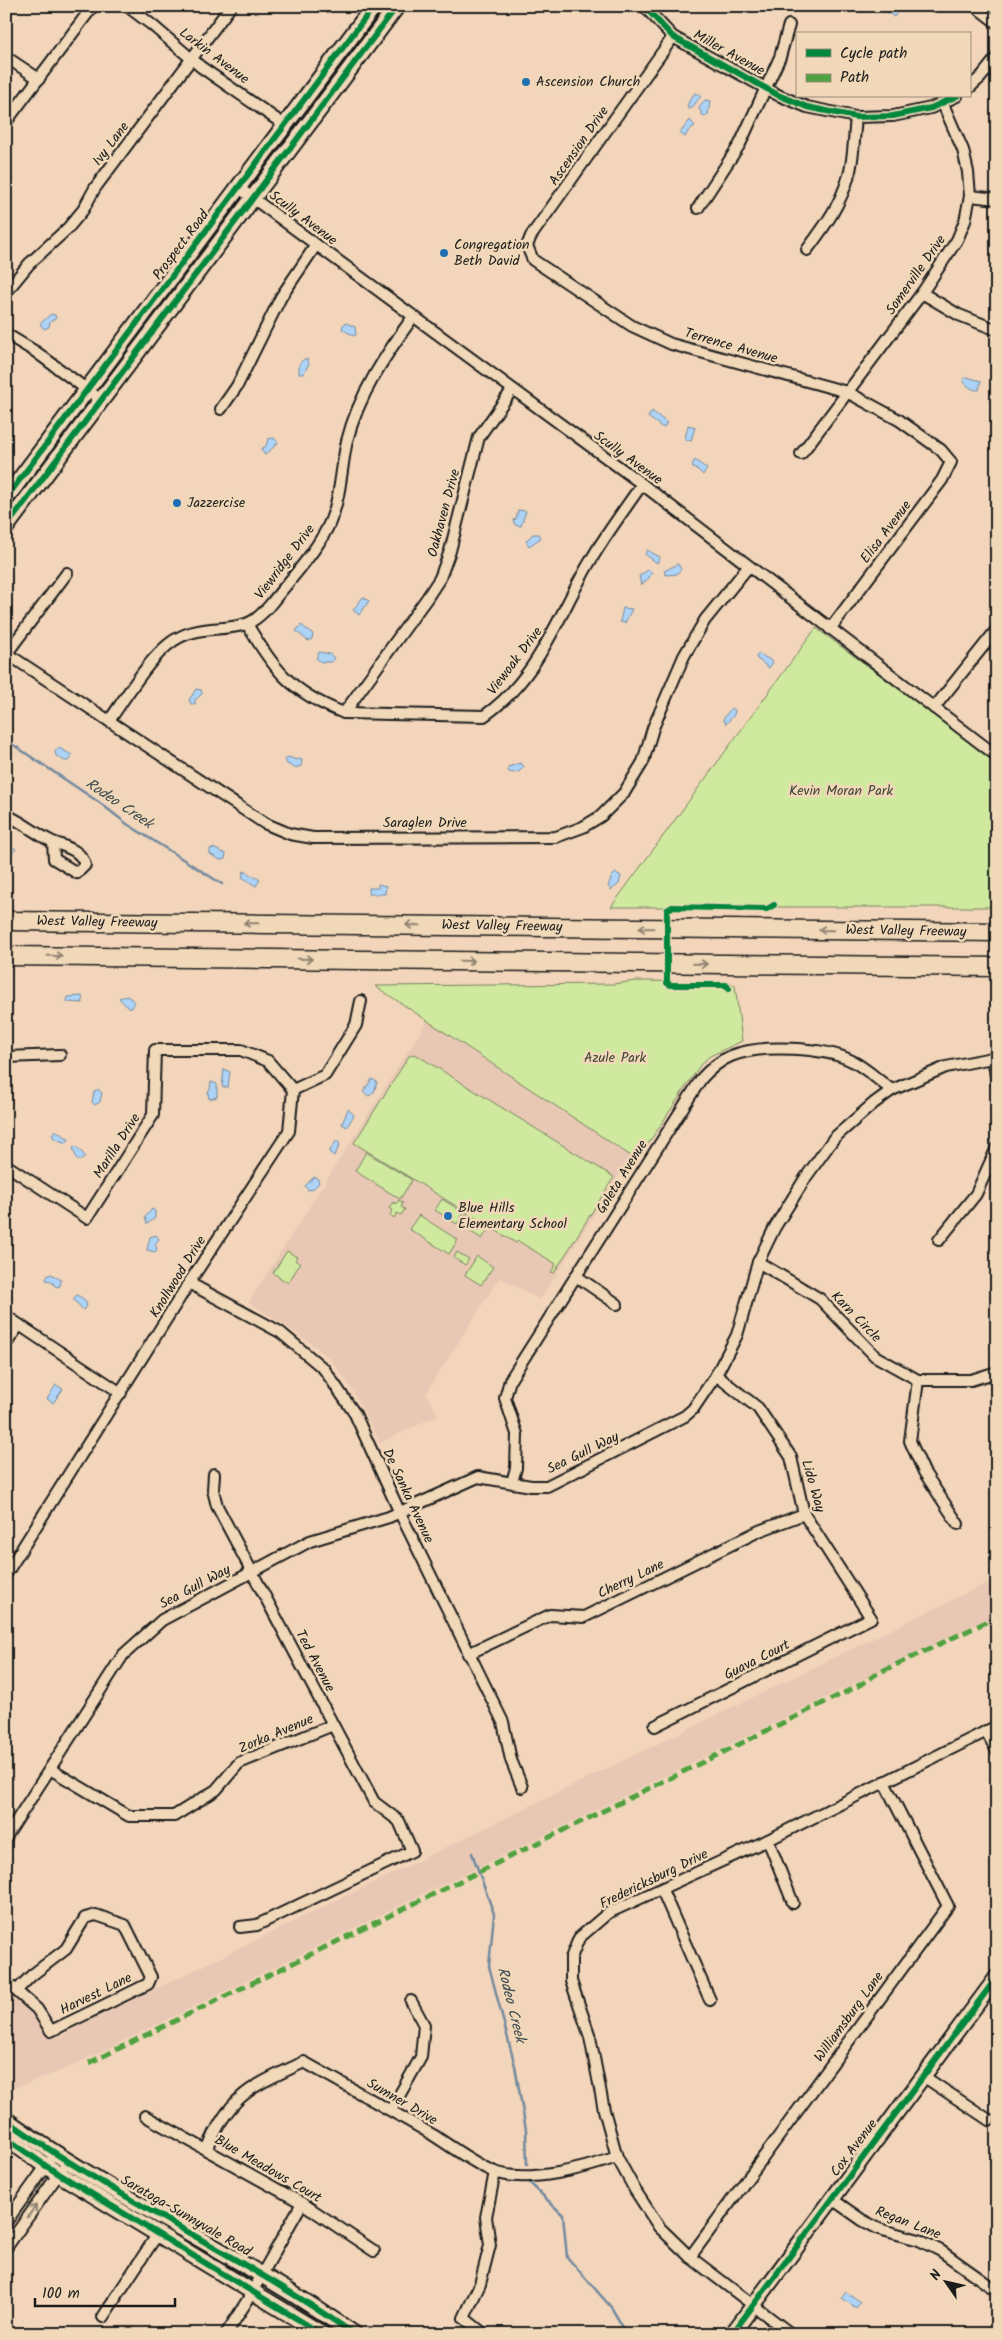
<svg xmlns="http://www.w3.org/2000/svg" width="1003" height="2340" font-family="Kalam,sans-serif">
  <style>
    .built { fill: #e8c8b4 }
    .green { fill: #cfe99f; stroke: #76825e }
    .water { fill: #add3f6; stroke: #738a9f }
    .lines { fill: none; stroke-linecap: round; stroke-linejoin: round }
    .stream { stroke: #738a9f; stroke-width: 2.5 }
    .minor-casing { stroke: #1c1c1c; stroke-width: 14 }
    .secondary-casing { stroke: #1c1c1c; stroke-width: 18 }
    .primary-casing { stroke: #1c1c1c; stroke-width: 19 }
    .motorway-casing { stroke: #1c1c1c; stroke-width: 21 }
    .minor { stroke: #f0d8b8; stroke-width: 10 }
    .secondary { stroke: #f0d8b8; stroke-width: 14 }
    .primary { stroke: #f0d8b8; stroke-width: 15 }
    .motorway { stroke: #f0d8b8; stroke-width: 18 }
    .quiet { stroke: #4fa141; stroke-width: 5; stroke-dasharray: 10 5; stroke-linecap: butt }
    .cycleway-casing { stroke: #f0d8b8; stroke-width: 9 }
    .cycleway { stroke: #00873e; stroke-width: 6 }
    .oneway { stroke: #918372 }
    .poi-dot { fill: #1f6fb2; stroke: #f0d8b8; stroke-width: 2 }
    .labels { text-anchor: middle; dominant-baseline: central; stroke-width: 5; stroke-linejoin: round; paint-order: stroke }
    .street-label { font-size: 14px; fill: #1c1c1c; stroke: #f0d8b8 }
    .poi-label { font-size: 14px; fill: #1c1c1c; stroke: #f0d8b8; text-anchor: start }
    .park-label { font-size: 14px; fill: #404536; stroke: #f0d8b8 }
    .water-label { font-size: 15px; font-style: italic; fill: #404a52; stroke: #f0d8b8 }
  </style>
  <rect width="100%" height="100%" fill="#f2d5ba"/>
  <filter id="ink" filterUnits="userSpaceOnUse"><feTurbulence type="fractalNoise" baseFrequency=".02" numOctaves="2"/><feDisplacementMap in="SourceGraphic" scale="10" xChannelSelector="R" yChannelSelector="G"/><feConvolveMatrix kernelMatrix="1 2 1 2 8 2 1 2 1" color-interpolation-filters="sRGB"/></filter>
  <g filter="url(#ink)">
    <!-- built -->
    <g class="built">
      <path d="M428 1020 631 1156 540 1300 500 1277 426 1393 438 1415 380 1443 350 1386 329 1358 311 1343 249 1302Z"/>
      <path d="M997 1578V1614L66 2069 6 2091V1990L29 2006 55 2038Z"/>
    </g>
    <!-- green -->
    <g class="green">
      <path d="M816 628 997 761V907H611Z"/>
      <path d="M636 981 725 982 735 985 742 1041 710 1056 701 1064 648 1144 631 1156 375 986 613 984Z"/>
      <path d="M415 1054 614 1177 554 1273 551 1272 556 1264 518 1241 516 1243 354 1143 409 1056Z"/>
      <path d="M366 1152 412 1180 400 1199 355 1171Z"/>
      <path d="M442 1199 464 1213 457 1224 435 1210Z"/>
      <path d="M399 1200 403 1203 401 1207 405 1209 401 1215 397 1213 394 1218 390 1215 392 1210 389 1208 393 1202 396 1204Z"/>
      <path d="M466 1214 489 1228 482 1239 460 1225Z"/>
      <path d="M419 1215 458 1240 449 1254 409 1229Z"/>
      <path d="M287 1251 297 1257 295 1260 300 1264 288 1283 273 1273Z"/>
      <path d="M457 1252 469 1259 465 1265 454 1258Z"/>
      <path d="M477 1256 493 1267 481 1285 465 1275Z"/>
    </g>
    <!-- water -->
    <g class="water">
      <path d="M893 6 899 10 894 17 880 7Z"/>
      <path d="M695 93 701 96 691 109 687 108 689 101Z"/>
      <path d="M705 100 710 101 708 115 703 116 699 108Z"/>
      <path d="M690 120 695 126 689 130 685 137 680 133Z"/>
      <path d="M51 314 55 315 56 318 50 322 49 327 44 329 40 324Z"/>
      <path d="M346 323 355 327 356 335 354 336 342 329 343 325Z"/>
      <path d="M304 359H307L309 364 303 374H299V364Z"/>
      <path d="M967 377 981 381 979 390C973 391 965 385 963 380Z"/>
      <path d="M652 411 667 423 663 428 648 417Z"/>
      <path d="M688 425 695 427 691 441 685 439Z"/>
      <path d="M274 438 278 443 265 455 261 449 266 446 268 439Z"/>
      <path d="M695 460 707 469 703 475 698 470 693 468 692 465Z"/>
      <path d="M518 510 526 511 521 526 515 525 513 520 516 519Z"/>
      <path d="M533 534H539L541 538 529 546 526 541Z"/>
      <path d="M647 550 660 557 657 563 645 554Z"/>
      <path d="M678 564 681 569 677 574 666 575 664 571Z"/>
      <path d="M648 570 652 572 649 578 641 585 639 576Z"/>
      <path d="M363 597 369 601 359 615 353 610Z"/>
      <path d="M623 608 632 609 625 623 620 622Z"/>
      <path d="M301 625 313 634 312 639 308 641 296 631Z"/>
      <path d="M319 652 330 654 334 658 332 662H321L316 658Z"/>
      <path d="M758 653 773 662 769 668 756 658Z"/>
      <path d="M196 689 201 690 202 694 195 700V704H191L189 700Z"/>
      <path d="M731 708 735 710 734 715 726 724 723 719Z"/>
      <path d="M59 748 72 755 68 761H65L56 756 55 751Z"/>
      <path d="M289 757 296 760 299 759 302 760 301 766 295 768 287 764 285 759Z"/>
      <path d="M520 763 524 766C521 772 513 775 508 771V767Z"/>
      <path d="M10 845 16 849 6 860V847Z"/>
      <path d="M213 848 226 854 225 859 220 860 210 854V849Z"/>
      <path d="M244 871 260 880 256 886 242 877Z"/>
      <path d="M616 873 621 876 619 884 611 890 608 886 612 876Z"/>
      <path d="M378 884 386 886 385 894H369V888H378Z"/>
      <path d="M82 996 83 1003 67 1002 68 997Z"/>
      <path d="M127 996 134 1001 132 1008H128L119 998Z"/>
      <path d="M224 1069 230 1072 228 1087H222Z"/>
      <path d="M372 1079 377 1082 374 1092 369 1096 363 1092Z"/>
      <path d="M211 1082 217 1084V1097L209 1099 208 1092 210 1090Z"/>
      <path d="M98 1089 102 1093 100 1102 95 1105 92 1102 94 1092Z"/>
      <path d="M348 1109 354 1115 347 1127 342 1124Z"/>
      <path d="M55 1130 69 1139 66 1143 54 1138 52 1135Z"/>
      <path d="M337 1140 340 1145 334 1156 329 1152Z"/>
      <path d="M76 1146 85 1156 81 1160H77L73 1148Z"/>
      <path d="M314 1177 318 1179 319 1183 313 1189 308 1190 305 1186Z"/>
      <path d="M152 1209 155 1211V1218L147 1224 145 1217Z"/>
      <path d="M156 1235 159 1239 155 1244 157 1249 155 1252 147 1250 150 1237Z"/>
      <path d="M51 1274 61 1280 60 1286 56 1287 51 1281 46 1280 47 1276Z"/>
      <path d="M77 1295 85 1300 87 1306 83 1310 73 1299Z"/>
      <path d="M56 1385 63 1389 53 1403 47 1399Z"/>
      <path d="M846 2292 861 2302 856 2308 842 2298Z"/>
    </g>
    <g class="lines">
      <!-- stream -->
      <g class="stream">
        <path d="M6 740 100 803 127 824 222 884"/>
        <path d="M472 1853 494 1914 489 1966 515 2066 526 2130 527 2164"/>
        <path d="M530 2183 563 2215 567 2257 611 2307 627 2334"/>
      </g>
      <!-- minor casing -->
      <g class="minor-casing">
        <g id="minor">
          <path d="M127 6 152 25 201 67 286 126"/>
          <path d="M644 6 673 37 778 95 807 107 856 117 893 116 931 108 957 96"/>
          <path d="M975 6 997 23"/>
          <path d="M673 37 531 236 527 246 533 260 632 326 671 344 847 392 899 420 941 450 951 462 942 480 830 629"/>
          <path d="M6 57 39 79"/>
          <path d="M969 88 981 77 997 57"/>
          <path d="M6 122 93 6"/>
          <path d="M239 188 642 484 997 756"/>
          <path d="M970 196 997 199"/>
          <path d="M698 208 740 144 780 57 789 25"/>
          <path d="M807 250C825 226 841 204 849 175 854 157 854 135 856 117"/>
          <path d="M6 292 29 264 68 228 83 210 95 188 231 6"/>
          <path d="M922 293 959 315 997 330"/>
          <path d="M6 334 36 352 101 400"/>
          <path d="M221 409 237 386 281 297 316 245"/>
          <path d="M801 454 922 293 957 240 965 221 970 196 968 172 963 150 943 104"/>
          <path d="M247 624C274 670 292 693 344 713L484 716C539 678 558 615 591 560 606 534 625 509 642 484"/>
          <path d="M6 653 264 823 290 834 313 838 556 837 583 827 601 816 624 793 643 762 653 728 684 656 705 620 748 567"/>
          <path d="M7 653 67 573"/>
          <path d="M934 708 997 629"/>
          <path d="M344 713 427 598 440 578 450 551 479 437 512 390"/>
          <path d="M109 721C126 697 153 651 178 638 199 626 224 631 246 624 255 621 264 612 270 605 288 582 319 549 330 522 341 497 341 467 347 441 358 396 386 354 413 317"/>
          <path d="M6 815C23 822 36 834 51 841 64 847 81 849 85 865L77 873 54 859 53 842"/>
          <path d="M6 1057 60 1055"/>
          <path d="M993 1057 997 1083"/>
          <path d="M6 1165 87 1218 153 1115 155 1050H241L268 1061 293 1090"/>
          <path d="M939 1240 976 1194 997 1147"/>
          <path d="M758 1262 820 1299 875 1356 918 1380H971L997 1372"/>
          <path d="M576 1276 617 1304"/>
          <path d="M189 1283 280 1332 324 1369 355 1414 400 1513 503 1722 511 1760 522 1787"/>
          <path d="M6 1316 121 1393"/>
          <path d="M6 1344 19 1325"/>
          <path d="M918 1380 910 1441 924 1472 958 1524"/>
          <path d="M214 1474 213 1490 217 1506 374 1802 399 1821 412 1851 257 1925 240 1927"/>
          <path d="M512 1482 516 1468 517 1434 505 1398 510 1380 701 1079C710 1069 719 1061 731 1056 759 1044 825 1047 852 1061 866 1068 879 1081 892 1090"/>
          <path d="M6 1574 189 1283 289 1131 293 1090 325 1075 356 1025 361 1001"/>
          <path d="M468 1654 550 1615 584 1617 759 1531 804 1514"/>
          <path d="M655 1726 871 1618 804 1514 791 1457 758 1408 716 1375"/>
          <path d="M986 1731 997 1751"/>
          <path d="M50 1769 129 1816H174L216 1790 239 1763 333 1725"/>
          <path d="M6 1837 123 1655 162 1620 310 1541 389 1517 478 1477 531 1486H547L685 1416 693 1409 716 1375 737 1335 758 1262 775 1227 806 1177 834 1138 874 1103 892 1090 946 1067 997 1057"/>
          <path d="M768 1840 793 1903"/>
          <path d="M662 1890 710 2000"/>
          <path d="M6 1982 37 2009 51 2031 148 1984 151 1977 125 1925 96 1915 85 1918 66 1949 32 1975 17 1990"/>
          <path d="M923 2076 989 2120"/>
          <path d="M391 2110 421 2057 424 2025 411 2001"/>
          <path d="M145 2116 302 2203 374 2251"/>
          <path d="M207 2150C230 2093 252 2087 304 2062 347 2086 390 2110 433 2135 449 2145 479 2167 495 2172 528 2184 586 2168 617 2157"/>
          <path d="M832 2199 862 2220 879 2229 919 2240 941 2251 997 2291"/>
          <path d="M6 2222 49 2162"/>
          <path d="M6 2248 62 2169"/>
          <path d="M690 2257 948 1906 884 1782"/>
          <path d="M103 2317 157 2235"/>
          <path d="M226 2334 247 2301 302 2203"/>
          <path d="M484 2334 464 2318 480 2284 490 2245 486 2217 495 2172"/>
          <path d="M791 2334 690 2257 659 2227 635 2190 617 2157 604 2110 590 2037 571 1981V1958L579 1938 608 1913 768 1840 997 1726"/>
          <path d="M993 2334 997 2329"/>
        </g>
      </g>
      <!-- secondary casing -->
      <g class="secondary-casing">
        <path id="secondary" d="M732 2334 997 1977"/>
      </g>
      <!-- primary casing -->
      <g class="primary-casing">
        <g id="primary">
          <path d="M6 498 374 6"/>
          <path d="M6 527 397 6"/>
          <path d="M6 2120C117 2199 242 2256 354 2334"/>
          <path d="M6 2138 46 2166 322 2334"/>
        </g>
      </g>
      <!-- motorway casing -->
      <g class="motorway-casing">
        <g id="motorway">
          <path d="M6 921 997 932"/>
          <path d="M6 956 997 967"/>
        </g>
      </g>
      <!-- minor -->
      <use href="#minor" class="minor"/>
      <!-- secondary -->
      <use href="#secondary" class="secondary"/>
      <!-- primary -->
      <use href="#primary" class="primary"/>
      <!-- motorway -->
      <use href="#motorway" class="motorway"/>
      <!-- quiet -->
      <path class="quiet" d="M89 2063 862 1684 876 1674 997 1617"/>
      <!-- cycleway casing -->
      <g class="cycleway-casing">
        <g id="cycleway">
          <path d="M644 6 673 37 778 95 807 107 856 117 893 116 931 108 957 96"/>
          <path d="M6 498 374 6"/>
          <path d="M6 527 397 6"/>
          <path d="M729 989 726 985H671L667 983V910L672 907 767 909 774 905"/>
          <path d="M6 2120C117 2199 242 2256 354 2334"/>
          <path d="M6 2138 46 2166 322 2334"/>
          <path d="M732 2334 997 1977"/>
        </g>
      </g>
      <!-- cycleway -->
      <use href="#cycleway" class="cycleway"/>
    </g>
    <!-- one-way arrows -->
    <defs><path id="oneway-shaft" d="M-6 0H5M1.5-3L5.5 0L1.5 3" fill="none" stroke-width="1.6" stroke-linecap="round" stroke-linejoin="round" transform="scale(1.25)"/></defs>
    <g class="oneway">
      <use href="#oneway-shaft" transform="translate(251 923) rotate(-179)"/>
      <use href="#oneway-shaft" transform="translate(413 925) rotate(-179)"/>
      <use href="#oneway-shaft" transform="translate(646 928) rotate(-179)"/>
      <use href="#oneway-shaft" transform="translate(826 930) rotate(-179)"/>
      <use href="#oneway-shaft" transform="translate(55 956) rotate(1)"/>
      <use href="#oneway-shaft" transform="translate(305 959) rotate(1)"/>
      <use href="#oneway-shaft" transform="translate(467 961) rotate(1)"/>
      <use href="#oneway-shaft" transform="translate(700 964) rotate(1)"/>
      <use href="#oneway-shaft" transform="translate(32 2211) rotate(-55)"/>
    </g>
  </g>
  <!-- markers -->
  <g class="poi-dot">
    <circle cx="526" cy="82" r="5"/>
    <circle cx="444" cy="253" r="5"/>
    <circle cx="177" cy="503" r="5"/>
    <circle cx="448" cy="1216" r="5"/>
  </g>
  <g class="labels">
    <!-- street labels -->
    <g class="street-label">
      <text transform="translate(729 53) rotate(29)">Miller Avenue</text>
      <text transform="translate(214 56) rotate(37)">Larkin Avenue</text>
      <text transform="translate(111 144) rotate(-53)">Ivy Lane</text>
      <text transform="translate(579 146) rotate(-55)">Ascension Drive</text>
      <text transform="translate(303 218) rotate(37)">Scully Avenue</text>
      <text transform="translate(181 245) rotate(-53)">Prospect Road</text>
      <text transform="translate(916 275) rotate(-55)">Somerville Drive</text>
      <text transform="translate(731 346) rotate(16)">Terrence Avenue</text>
      <text transform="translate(628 458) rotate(36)">Scully Avenue</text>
      <text transform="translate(444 513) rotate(-75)">Oakhaven Drive</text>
      <text transform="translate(886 532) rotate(-53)">Elisa Avenue</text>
      <text transform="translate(285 562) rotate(-53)">Viewridge Drive</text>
      <text transform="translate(515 661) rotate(-53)">Viewoak Drive</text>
      <text x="425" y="823">Saraglen Drive</text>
      <text transform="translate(97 922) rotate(1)">West Valley Freeway</text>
      <text transform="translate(502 926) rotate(1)">West Valley Freeway</text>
      <text transform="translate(906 931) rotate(1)">West Valley Freeway</text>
      <text transform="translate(117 1146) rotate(-57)">Marilla Drive</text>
      <text transform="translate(622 1177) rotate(-58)">Goleta Avenue</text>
      <text transform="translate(178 1277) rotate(-58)">Knollwood Drive</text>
      <text transform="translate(856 1317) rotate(46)">Karn Circle</text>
      <text transform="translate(583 1453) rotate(-26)">Sea Gull Way</text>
      <text transform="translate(813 1486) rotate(74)">Lido Way</text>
      <text transform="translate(408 1496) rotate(65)">De Sanka Avenue</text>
      <text transform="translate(631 1579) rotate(-26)">Cherry Lane</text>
      <text transform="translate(195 1587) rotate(-28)">Sea Gull Way</text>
      <text transform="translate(757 1660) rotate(-27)">Guava Court</text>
      <text transform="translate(315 1661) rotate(62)">Ted Avenue</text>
      <text transform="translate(276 1734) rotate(-23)">Zorka Avenue</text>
      <text transform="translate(654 1879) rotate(-26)">Fredericksburg Drive</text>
      <text transform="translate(96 1994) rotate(-26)">Harvest Lane</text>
      <text transform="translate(849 2017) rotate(-54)">Williamsburg Lane</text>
      <text transform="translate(402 2102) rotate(30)">Sumner Drive</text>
      <text transform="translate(854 2148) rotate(-53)">Cox Avenue</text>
      <text transform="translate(268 2169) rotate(30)">Blue Meadows Court</text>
      <text transform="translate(186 2216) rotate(30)">Saratoga-Sunnyvale Road</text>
      <text transform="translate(908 2223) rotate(21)">Regan Lane</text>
    </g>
    <!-- poi labels -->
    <g class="poi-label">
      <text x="536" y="82">Ascension Church</text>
      <text x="454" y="245">Congregation<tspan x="454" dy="16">Beth David</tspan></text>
      <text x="187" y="503">Jazzercise</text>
      <text x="458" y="1208">Blue Hills<tspan x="458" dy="16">Elementary School</tspan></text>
    </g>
    <!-- park labels -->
    <g class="park-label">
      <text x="841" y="791">Kevin Moran Park</text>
      <text x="615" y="1058">Azule Park</text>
    </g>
    <!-- water labels -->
    <g class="water-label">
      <text transform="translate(119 804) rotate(34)">Rodeo Creek</text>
      <text transform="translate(511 2005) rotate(76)">Rodeo Creek</text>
    </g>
  </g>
  <!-- margin -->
  <rect width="1003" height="2340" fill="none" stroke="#f0d8b8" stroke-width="25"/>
  <rect x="12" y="12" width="978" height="2315" fill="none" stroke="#1c1c1c" stroke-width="2" filter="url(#ink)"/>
  <!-- legend -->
  <rect x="796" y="32" width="175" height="65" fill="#f0d8b8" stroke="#9b8d7a"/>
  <rect x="806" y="49" width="25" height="8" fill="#00873e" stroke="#9b8d7a"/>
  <text x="840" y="58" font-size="15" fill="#1c1c1c">Cycle path</text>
  <rect x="806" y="74" width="25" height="8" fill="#4fa141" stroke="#9b8d7a"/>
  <text x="840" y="82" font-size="15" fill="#1c1c1c">Path</text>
  <!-- north arrow -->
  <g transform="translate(946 2282) rotate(304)" stroke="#f0d8b8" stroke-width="4" paint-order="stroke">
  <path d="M0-4L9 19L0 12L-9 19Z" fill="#1c1c1c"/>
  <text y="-8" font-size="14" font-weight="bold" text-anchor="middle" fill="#1c1c1c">N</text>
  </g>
  <!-- scale -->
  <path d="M35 2298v8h140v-8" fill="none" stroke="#1c1c1c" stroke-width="2.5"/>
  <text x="42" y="2298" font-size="15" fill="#1c1c1c" stroke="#f0d8b8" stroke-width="4" paint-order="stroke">100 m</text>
</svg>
